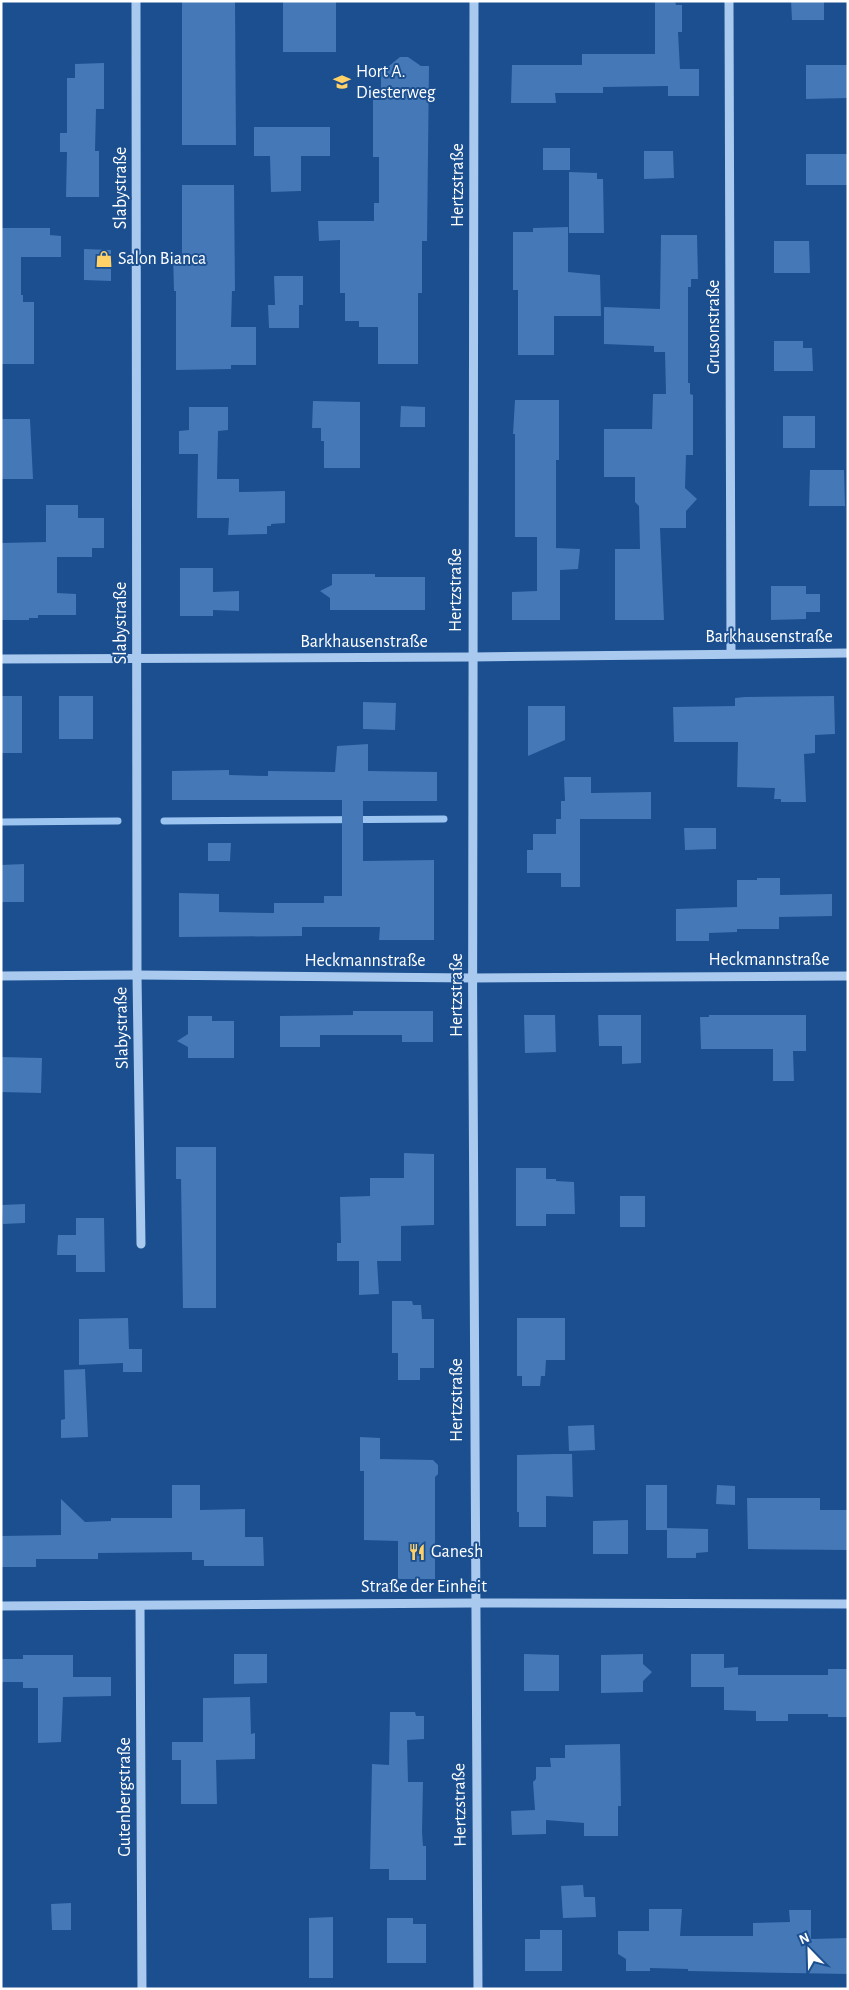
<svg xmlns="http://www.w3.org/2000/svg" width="849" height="1990" font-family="'Alegreya Sans',sans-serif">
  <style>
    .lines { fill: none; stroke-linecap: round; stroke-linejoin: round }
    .stream { stroke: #9cc4f0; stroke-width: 7 }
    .building { fill: #4478b7 }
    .minor { stroke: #a9c9ee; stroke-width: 9 }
    .labels { text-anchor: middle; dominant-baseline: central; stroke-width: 4; stroke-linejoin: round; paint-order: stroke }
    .poi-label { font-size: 18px; fill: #fff; stroke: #1b4f8f; text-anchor: start }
    .street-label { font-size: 18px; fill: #fff; stroke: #1b4f8f }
  </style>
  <rect width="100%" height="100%" fill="#1b4f8f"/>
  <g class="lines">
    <!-- stream -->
    <g class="stream">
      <path d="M164 821 444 819"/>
      <path d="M1 822 118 821"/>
    </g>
  </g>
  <!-- building -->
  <g class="building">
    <path d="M182 1H235L236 145H182Z"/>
    <rect x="283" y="1" width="53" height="51"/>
    <path d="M655 1H675L676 5H682V32H678L680 69H699V96H668V86L603 87V93H555L556 103H511L512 65H582V54H655Z"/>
    <path d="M791 1H824V20H792Z"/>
    <path d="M400 57H408L421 66H429L427 241H422V293H418V364H378V327H359V321H345V293H340V240L319 241 318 221H374V203H379V157H373V100H381V66H389Z"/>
    <path d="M104 63V109H96L95 151H99V197H66L67 152H60V133H67V78H75V64Z"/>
    <path d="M806 65H848V98L806 99Z"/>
    <path d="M254 127H330V156H301V191L271 192 270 156H254Z"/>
    <rect x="543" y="148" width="27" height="22"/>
    <path d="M644 151H673L674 178 644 179Z"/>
    <rect x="806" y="154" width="42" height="31"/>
    <path d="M569 172 597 173V179H603L604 233H569Z"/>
    <path d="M182 185H234L235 291H232L231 327H256V365H231V369L176 370V291H174L173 255H182Z"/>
    <path d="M568 227V272L600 275 601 316H554V355H518V290H513V232H533V228Z"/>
    <path d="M1 228H50V235L61 236V257H21V295H23V302H34V364H1Z"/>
    <path d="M661 235H697L698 279H691V287H688V383H690V394L693 395V455H686L685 488 697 499 686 511V528H660L664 620H615V549H640L639 506 635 502V477H604V429H652L653 394H666L665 352H654V346L604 344V307L660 309Z"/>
    <path d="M774 241H809L810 273H774Z"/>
    <path d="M84 249 111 250V281L84 280Z"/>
    <path d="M274 276H303V305H299V328H269L268 305H275Z"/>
    <path d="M774 341H803V348H812L813 371H774Z"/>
    <path d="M515 400H559V460H556V548L580 549 578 569 560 570V620H512V592L537 591V537H515V434H513Z"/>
    <path d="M313 401 360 402V468H324V441H321V428H312Z"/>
    <path d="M401 406 425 407V427H400Z"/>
    <path d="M189 407H228V430L218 431 217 479H239V492L285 491V523L271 524V526H267V534L228 535 229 518H197L198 454H179V431L189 430Z"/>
    <rect x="783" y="416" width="32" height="32"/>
    <path d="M1 419H30L33 479H1Z"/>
    <path d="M810 470H844L845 506H809Z"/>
    <path d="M46 505H78V518H104V548H92V557H57V593L76 594V615H38V618H29V620H1V543L46 542Z"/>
    <path d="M180 568H213V592L239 591V611L213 610V616H180Z"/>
    <path d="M332 574H375V577H425V610H330V598L320 591 332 585Z"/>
    <path d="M771 586H806V594H820V612H806V619L771 620Z"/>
    <rect x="1" y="696" width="21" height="57"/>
    <rect x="59" y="696" width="34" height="43"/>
    <path d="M834 696 835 734 815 735V753L804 754 806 802H781V799H774L775 788 737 787 738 742H674L673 707 735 706V698L745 697Z"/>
    <path d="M363 702 396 703 395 730 363 729Z"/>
    <path d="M528 706H565V740L528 756Z"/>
    <path d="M368 744V771L437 772V801H363V861L434 860V940H379L380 927H302V936L179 937V893L219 894V912L274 913V903H324V896H342V800H172V771L229 770V775L268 776V771L335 772 337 746Z"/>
    <path d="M564 777H591V793L651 792V819H580V887H561V873H527V850H533V834H556V819H561V801H565Z"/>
    <path d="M684 828H716V849L685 850Z"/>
    <path d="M208 843H231L230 861H208Z"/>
    <path d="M24 864V902H1V865Z"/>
    <path d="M757 878H780V895L832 894V916L779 917V929H737V932L709 933V941H676V909L737 907V880H757Z"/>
    <path d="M353 1011H433V1042H402V1035H320V1047H280V1016L353 1015Z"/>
    <path d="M524 1015H555L556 1052 525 1053Z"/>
    <path d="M598 1015H641V1063L622 1064V1046H599Z"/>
    <path d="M709 1015H806V1051H793L794 1081H773V1049H701L700 1017H709Z"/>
    <path d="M188 1016H212V1021H234V1058H188V1047L177 1041 188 1034Z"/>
    <path d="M1 1057 42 1058 41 1093 1 1092Z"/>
    <path d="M176 1147H216V1308H183L181 1179H176Z"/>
    <path d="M404 1153 434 1154V1225L401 1226V1261H377L379 1294 359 1295V1261H337V1243H341L340 1197 370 1196V1178H404Z"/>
    <path d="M516 1168H546V1179H556V1181L574 1182 575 1214H546V1226H516Z"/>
    <rect x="620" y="1196" width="25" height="31"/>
    <path d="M25 1204V1223L3 1224 2 1205Z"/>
    <path d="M76 1218H104L105 1272H76V1255H57L58 1235H76Z"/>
    <path d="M392 1301H412L413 1305H421L422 1319H434V1368H420V1380H398V1353H392Z"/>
    <path d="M128 1318 129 1349H142V1372H123V1363L79 1365V1319Z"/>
    <path d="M517 1318H565V1360H546L545 1376H541L540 1386H522V1376H517Z"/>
    <path d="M85 1369 88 1437 61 1438V1420L65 1419 64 1370Z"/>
    <path d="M594 1425 595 1450 569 1451 568 1426Z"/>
    <path d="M360 1437 380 1438V1459L433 1460 438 1465V1474L435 1477V1579H398V1541L364 1540V1471H360Z"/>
    <path d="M554 1454H572L573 1497 546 1496V1527H519V1512H517V1455Z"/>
    <path d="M172 1485H200V1510L245 1509V1537H263L264 1566H204V1560H192V1552L98 1553V1559H36V1567H1V1536L61 1535V1499L85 1522 111 1521V1518H172Z"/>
    <rect x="646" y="1485" width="21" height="45"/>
    <path d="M717 1485 735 1486V1505L716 1504Z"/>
    <path d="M747 1498H820V1510H848V1550L748 1549Z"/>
    <path d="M628 1520V1554H593V1521Z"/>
    <path d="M667 1528 708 1529V1552L696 1553V1558H667Z"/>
    <path d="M234 1654H267V1683L234 1684Z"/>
    <path d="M524 1654 559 1655V1691H524Z"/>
    <path d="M643 1654V1664L652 1672 643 1681V1692L601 1693V1655Z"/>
    <path d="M691 1654H724V1668L738 1667V1675H828V1669H848V1717H828V1714H788V1721H756V1711L724 1710V1687H691Z"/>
    <path d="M23 1655H73V1677H111V1696L63 1697 61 1742 38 1743V1688H23V1682H1V1659H23Z"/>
    <path d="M250 1697 251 1734 255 1733V1759L216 1760 217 1804H181V1760H172V1742H203V1698Z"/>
    <path d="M390 1712H415L416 1716H424V1739L407 1740 408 1782H423L422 1832 423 1846H426V1880H389V1869H370L372 1764 389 1765Z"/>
    <path d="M620 1744 621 1806H618V1836H584V1823L546 1820V1834L512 1835 511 1811 535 1810 533 1782 536 1779V1767H551L550 1758H565V1745Z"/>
    <path d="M583 1885 584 1897H595L596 1917 563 1918 561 1886Z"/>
    <path d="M71 1903V1930H52L51 1904Z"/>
    <path d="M649 1909H682L680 1936H753V1923L790 1922 789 1910H811V1939L848 1938V1974L688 1971V1969L650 1968V1971H626V1959L618 1954V1931H649Z"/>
    <path d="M333 1917V1978H309V1918Z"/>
    <path d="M387 1918H413V1924H426V1963H387Z"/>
    <path d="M540 1930H562V1971H525V1939H540Z"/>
  </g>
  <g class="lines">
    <!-- minor -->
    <g class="minor">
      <path d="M136 1 137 975 141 1244"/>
      <path d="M474 1C472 664 471 1326 478 1989"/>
      <path d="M729 1 731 653"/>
      <path d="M1 659 472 657 848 653"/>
      <path d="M1 976 137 975 473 978 848 976"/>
      <path d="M1 1606 474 1603 848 1604"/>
      <path d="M140 1606 142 1989"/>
    </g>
  </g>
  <!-- icons -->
  <defs>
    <g id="school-bare" transform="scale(1.35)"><path d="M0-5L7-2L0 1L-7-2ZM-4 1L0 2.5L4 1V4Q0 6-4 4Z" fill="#ffd166" stroke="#1b4f8f" stroke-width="2.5" paint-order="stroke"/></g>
    <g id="shop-bare" transform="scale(1.35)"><path d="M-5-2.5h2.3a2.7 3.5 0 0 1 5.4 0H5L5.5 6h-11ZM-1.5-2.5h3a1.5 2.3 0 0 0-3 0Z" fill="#ffd166" stroke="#1b4f8f" stroke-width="2.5" paint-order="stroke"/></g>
    <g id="restaurant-bare" transform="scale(1.35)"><path d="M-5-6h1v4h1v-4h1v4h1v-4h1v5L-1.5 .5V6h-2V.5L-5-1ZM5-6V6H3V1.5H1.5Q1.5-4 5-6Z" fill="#ffd166" stroke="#1b4f8f" stroke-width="2.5" paint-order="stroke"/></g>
  </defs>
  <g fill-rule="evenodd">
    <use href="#school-bare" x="342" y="82"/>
    <use href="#shop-bare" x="104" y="259"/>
    <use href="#restaurant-bare" x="417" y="1552"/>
  </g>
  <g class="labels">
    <!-- poi labels -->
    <g class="poi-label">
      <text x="356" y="72">Hort A.<tspan x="356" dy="21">Diesterweg</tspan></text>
      <text x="118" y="259">Salon Bianca</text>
      <text x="431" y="1552">Ganesh</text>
    </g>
    <!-- street labels -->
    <g class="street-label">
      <text transform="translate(458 185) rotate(-90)">Hertzstraße</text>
      <text transform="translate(121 188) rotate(-90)">Slabystraße</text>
      <text transform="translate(714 327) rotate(-90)">Grusonstraße</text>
      <text transform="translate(456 590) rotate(-90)">Hertzstraße</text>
      <text transform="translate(121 623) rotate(-90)">Slabystraße</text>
      <text x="769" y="637">Barkhausenstraße</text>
      <text x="364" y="642">Barkhausenstraße</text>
      <text x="769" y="960">Heckmannstraße</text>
      <text x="365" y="961">Heckmannstraße</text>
      <text transform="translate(457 995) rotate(-90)">Hertzstraße</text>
      <text transform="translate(122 1028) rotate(-91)">Slabystraße</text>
      <text transform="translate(457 1400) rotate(-90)">Hertzstraße</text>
      <text x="424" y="1587">Straße der Einheit</text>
      <text transform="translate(125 1797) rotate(-90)">Gutenbergstraße</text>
      <text transform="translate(460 1805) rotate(-91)">Hertzstraße</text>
    </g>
  </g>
  <!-- border -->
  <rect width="849" height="1990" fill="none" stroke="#ffffff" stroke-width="5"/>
  <!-- north arrow -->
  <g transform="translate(809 1950) rotate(337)" stroke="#1b4f8f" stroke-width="4" paint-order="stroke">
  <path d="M0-4L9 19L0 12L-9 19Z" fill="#ffffff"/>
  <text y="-8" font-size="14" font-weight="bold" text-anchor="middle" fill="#ffffff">N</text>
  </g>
</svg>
